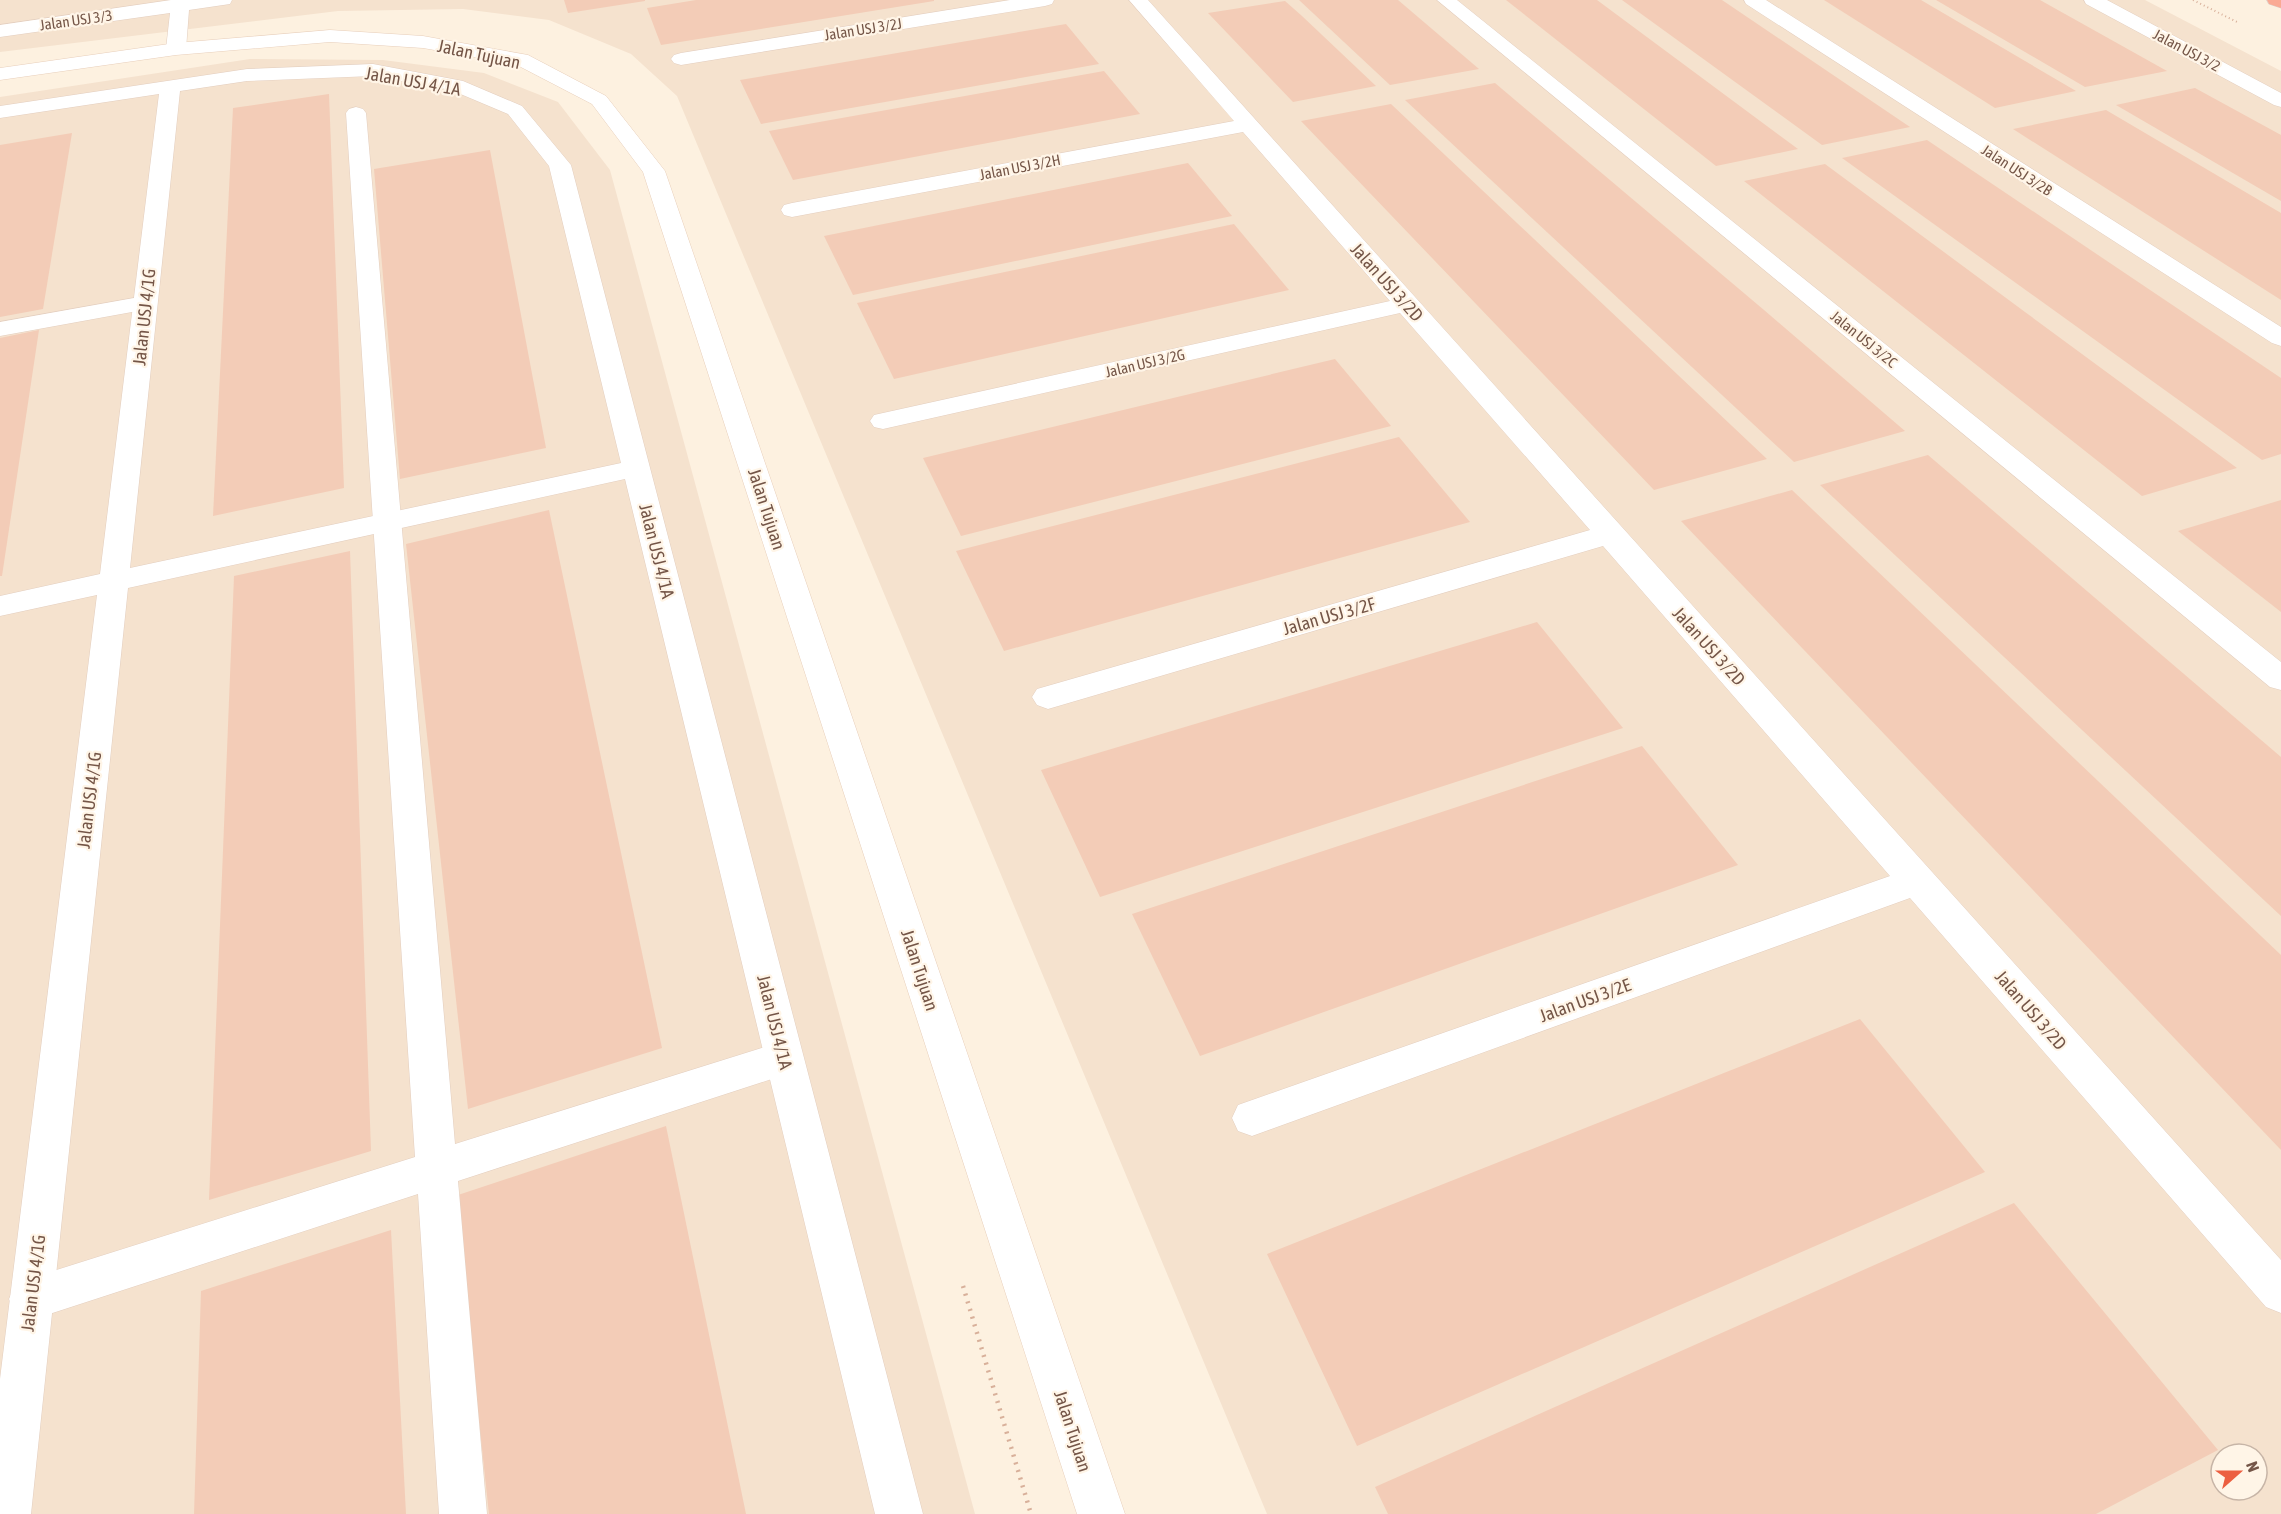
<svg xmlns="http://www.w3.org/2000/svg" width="2281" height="1514" font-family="'Asap Condensed',sans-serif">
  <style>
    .residential { fill: #f5e2ce; fill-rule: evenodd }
    .building { fill: #f3ccb7 }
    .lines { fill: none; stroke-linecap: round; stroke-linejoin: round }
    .lane-casing { stroke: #e3cebf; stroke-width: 1 }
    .street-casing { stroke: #e3cebf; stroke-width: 1 }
    .secondary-casing { stroke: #e8cfbb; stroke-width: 1 }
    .highway-casing { stroke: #dbd3cf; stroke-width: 1 }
    .path-far1 { stroke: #d8b09a; stroke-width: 2; stroke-dasharray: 1 3; stroke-linecap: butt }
    .path { stroke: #d8b09a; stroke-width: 4.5; stroke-dasharray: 2 6; stroke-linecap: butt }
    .lane { fill: #fff; fill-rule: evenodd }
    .street { fill: #fff; fill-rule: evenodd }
    .secondary { fill: #fff; fill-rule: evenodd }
    .highway { fill: #faaa94; fill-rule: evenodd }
    .labels { text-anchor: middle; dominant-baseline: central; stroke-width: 4.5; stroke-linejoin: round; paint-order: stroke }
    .far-street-label { font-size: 15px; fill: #745547; stroke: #fff5e7 }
    .street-label { font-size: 18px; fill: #745547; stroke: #fff5e7 }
  </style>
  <rect width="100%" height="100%" fill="#fdf1e0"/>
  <!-- residential -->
  <g class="residential">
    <path d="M0 0H2145L2281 71V1514H1267L677 96 631 54 549 20 463 9 338 11 0 52ZM2221 1454H2257V1490H2221Z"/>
    <path d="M250 59 383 60 484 73 558 102 610 170 975 1514H0V97Z"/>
  </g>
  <!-- building -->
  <g class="building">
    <path d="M564 0H645V1L568 13Z"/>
    <path d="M696 0H934V1L661 45 647 8Z"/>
    <path d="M1299 0H1398L1479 69 1390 85Z"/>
    <path d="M1506 0H1597L1798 149 1716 166Z"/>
    <path d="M1622 0H1722L1910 127 1822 145Z"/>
    <path d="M1824 0H1921L2076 91 1995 108Z"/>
    <path d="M1936 0H2040L2167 71 2085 87Z"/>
    <path d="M1285 1 1302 16 1376 86 1293 102 1208 13Z"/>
    <path d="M1066 24 1099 64 761 124 740 80Z"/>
    <path d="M1104 71 1140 114 793 180 769 131Z"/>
    <path d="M1495 83 1764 310 1905 431 1794 462 1405 100Z"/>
    <path d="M2195 88 2281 135V201L2116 105Z"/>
    <path d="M329 94 344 488 213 516 233 108Z"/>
    <path d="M1391 104 1607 308 1767 459 1654 490 1301 121Z"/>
    <path d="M2106 110 2281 213V300L2013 129Z"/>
    <path d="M72 133 43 309 0 317V145Z"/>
    <path d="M1927 140 2281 378V454L2262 460 1842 158Z"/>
    <path d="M490 150 546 448 400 479 374 169Z"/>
    <path d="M1188 163 1232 216 853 295 824 236Z"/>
    <path d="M1825 164 2025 312 2237 468 2142 496 1744 181Z"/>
    <path d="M1234 224 1289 290 894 379 857 303Z"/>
    <path d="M39 330 2 576H0V338Z"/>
    <path d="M1335 359 1391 426 961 536 923 458Z"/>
    <path d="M1399 437 1470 522 1004 651 956 551Z"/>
    <path d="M1928 455 2281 757V916L1820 485Z"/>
    <path d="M1792 490 2281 955V1150L1681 521Z"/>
    <path d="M2281 500V612L2178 531Z"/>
    <path d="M549 510 662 1048 468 1109 406 544Z"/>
    <path d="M350 551 371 1151 209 1200 234 576Z"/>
    <path d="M1537 622 1623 728 1100 897 1041 770Z"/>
    <path d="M1642 746 1738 865 1200 1056 1132 914Z"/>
    <path d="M1860 1019 1985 1172 1357 1446 1267 1254Z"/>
    <path d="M666 1126 746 1514H489L455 1196Z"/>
    <path d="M2014 1203 2218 1450 2096 1514H1388L1375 1487Z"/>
    <path d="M391 1230 406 1514H194L201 1291Z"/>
  </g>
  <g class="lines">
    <!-- lane casing -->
    <g class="lane-casing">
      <g id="lane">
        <path d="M356 107 363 109 366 113 455 1144 784 1041 798 1046 803 1058 798 1070 784 1075 458 1181 487 1514H439L418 1194 31 1320 16 1314 9 1299 16 1284 31 1278 415 1157 346 113 349 109Z"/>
        <path d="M145 296 154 298 157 303 154 308 0 336V322Z"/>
      </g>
    </g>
    <!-- street casing -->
    <g class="street-casing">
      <g id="street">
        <path d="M171 0H232L230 4 189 10 186 49 183 53H169L166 49 170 13 0 37V25Z"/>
        <path d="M1010 0H1054L1052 4 1045 6 681 65 674 63 671 59 674 55 681 53Z"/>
        <path d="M1129 0H1148L2281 1260V1313L2266 1307 1910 898 1252 1136 1238 1131 1232 1118 1238 1105 1890 876 1603 546 1048 709 1037 705 1032 697 1037 689 1590 530 1400 313 883 429 874 427 870 421 874 415 883 413 1390 301 1243 132 792 217 784 215 781 210 784 205 792 203 1234 121Z"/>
        <path d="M1437 0H1457L2281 662V690L2270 687Z"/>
        <path d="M1744 0H1766L2281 327V346L2272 343 1746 4Z"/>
        <path d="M2084 0H2107L2281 93V107L2274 105 2086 4Z"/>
        <path d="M373 64 463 81 522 106 571 165 923 1514H875L625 479 128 588 31 1514H0V1379L97 595 0 616V596L100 574 159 94 0 118V106L247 69ZM373 76 451 90 508 114 549 166 621 463 130 568 180 91 247 81Z"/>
      </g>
    </g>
    <!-- secondary casing -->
    <g class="secondary-casing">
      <path id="secondary" d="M330 30 423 36 528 55 606 96 665 171 1125 1514H1077L643 172 592 104 515 64 423 48 330 42 176 55 0 80V68L176 43Z"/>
    </g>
    <!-- highway casing -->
    <g class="highway-casing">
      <path id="highway" d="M2267 0H2281V8L2269 4Z"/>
    </g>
    <!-- path-far1 -->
    <path class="path-far1" d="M2193 0 2237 22"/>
    <!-- path -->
    <path class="path" d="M963 1286 1031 1514"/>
    <!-- lane -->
    <use href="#lane" class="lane"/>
    <!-- street -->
    <use href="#street" class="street"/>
    <!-- secondary -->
    <use href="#secondary" class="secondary"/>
    <!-- highway -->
    <use href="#highway" class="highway"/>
  </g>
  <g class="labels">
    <!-- far-street labels -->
    <g class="far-street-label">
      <text transform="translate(76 20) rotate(-8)">Jalan USJ 3/3</text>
      <text transform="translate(863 29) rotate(-9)">Jalan USJ 3/2J</text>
      <text transform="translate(2187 50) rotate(28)">Jalan USJ 3/2</text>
      <text transform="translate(1020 167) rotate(-11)">Jalan USJ 3/2H</text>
      <text transform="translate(2017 170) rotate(33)">Jalan USJ 3/2B</text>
      <text transform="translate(1864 339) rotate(39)">Jalan USJ 3/2C</text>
      <text transform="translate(1145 363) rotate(-13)">Jalan USJ 3/2G</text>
    </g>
    <!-- street labels -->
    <g class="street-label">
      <text transform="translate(479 54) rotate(12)">Jalan Tujuan</text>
      <text transform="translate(413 81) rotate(10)">Jalan USJ 4/1A</text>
      <text transform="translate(1387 282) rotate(48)">Jalan USJ 3/2D</text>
      <text transform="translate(144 317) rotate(-84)">Jalan USJ 4/1G</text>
      <text transform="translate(767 509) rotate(72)">Jalan Tujuan</text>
      <text transform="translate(657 551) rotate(76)">Jalan USJ 4/1A</text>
      <text transform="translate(1329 616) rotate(-16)">Jalan USJ 3/2F</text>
      <text transform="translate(1709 646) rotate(48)">Jalan USJ 3/2D</text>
      <text transform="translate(89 800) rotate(-83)">Jalan USJ 4/1G</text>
      <text transform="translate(920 970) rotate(72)">Jalan Tujuan</text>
      <text transform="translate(1585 1000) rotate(-20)">Jalan USJ 3/2E</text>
      <text transform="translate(2031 1010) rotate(49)">Jalan USJ 3/2D</text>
      <text transform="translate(775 1022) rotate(76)">Jalan USJ 4/1A</text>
      <text transform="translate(33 1283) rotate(-83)">Jalan USJ 4/1G</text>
      <text transform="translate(1073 1431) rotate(72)">Jalan Tujuan</text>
    </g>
  </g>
  <!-- north arrow -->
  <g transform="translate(2239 1472) rotate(69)"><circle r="28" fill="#fff5e7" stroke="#c7b5a7" stroke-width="1.5"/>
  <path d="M0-4.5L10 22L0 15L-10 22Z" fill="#ec5f40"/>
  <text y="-9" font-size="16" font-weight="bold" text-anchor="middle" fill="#745547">N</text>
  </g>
</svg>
